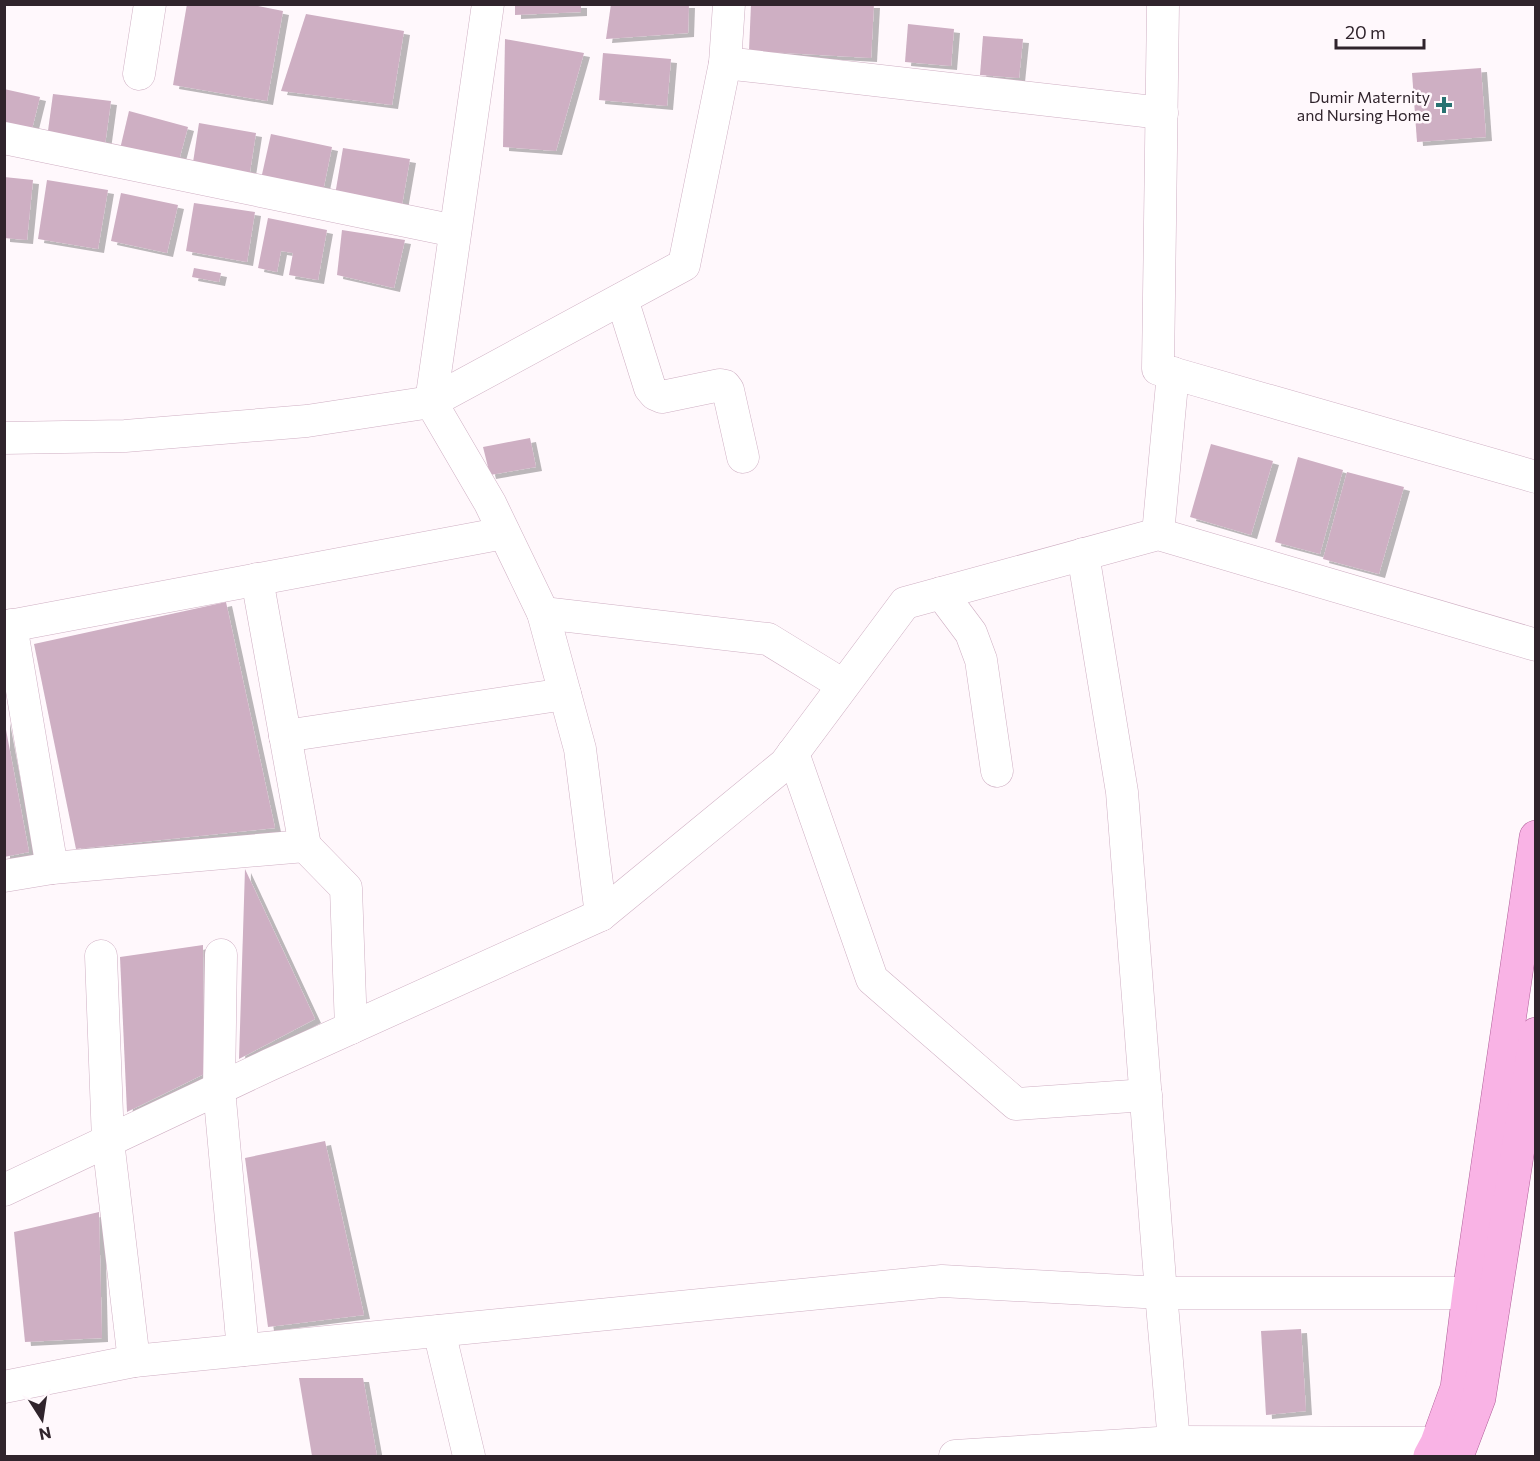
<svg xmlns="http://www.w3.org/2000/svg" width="1540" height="1461" font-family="Commissioner,sans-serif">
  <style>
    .building { fill: #ceafc3; filter: url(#shadow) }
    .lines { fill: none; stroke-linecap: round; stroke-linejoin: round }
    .minor-casing { stroke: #cfafc3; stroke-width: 33 }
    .major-casing { stroke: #b06099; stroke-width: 34 }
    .minor { stroke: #fff; stroke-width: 32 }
    .major { stroke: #f9b3e5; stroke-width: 33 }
    .poi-dot { fill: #287272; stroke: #fff8fc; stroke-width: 2 }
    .labels { text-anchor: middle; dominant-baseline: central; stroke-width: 5; stroke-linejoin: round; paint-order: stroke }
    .poi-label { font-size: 16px; fill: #30242c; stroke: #fff8fc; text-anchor: end }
  </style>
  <defs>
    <filter id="shadow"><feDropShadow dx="6" dy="4" stdDeviation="0" flood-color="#0004"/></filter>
  </defs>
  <rect width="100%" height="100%" fill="#fff8fc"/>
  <!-- building -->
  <g class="building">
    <path d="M187 4H248L283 11 267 101 173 85Z"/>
    <path d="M515 4H581V12L515 15Z"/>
    <path d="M611 4H689L688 33 606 39Z"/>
    <path d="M751 4H874L871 58 749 51Z"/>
    <path d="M306 14 404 31 392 105 281 91Z"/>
    <path d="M908 24 954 29 951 66 905 62Z"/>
    <path d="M983 36 1023 39 1019 78 980 75Z"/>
    <path d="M505 39 584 53 556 151 503 147Z"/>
    <path d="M603 53 671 59 667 106 599 100Z"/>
    <path d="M1481 68 1486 137 1417 142 1412 73Z"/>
    <path d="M4 89 40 97 31 133 4 127Z"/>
    <path d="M53 94 111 101 105 145 47 138Z"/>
    <path d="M129 111 188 127 178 164 120 149Z"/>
    <path d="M199 123 256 133 249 178 192 169Z"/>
    <path d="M271 134 332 147 323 191 261 179Z"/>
    <path d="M343 148 410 159 402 205 335 195Z"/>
    <path d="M4 177 33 180 27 240 4 238Z"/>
    <path d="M47 180 108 190 98 249 38 239Z"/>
    <path d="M121 193 178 205 167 253 111 241Z"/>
    <path d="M194 203 255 212 247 262 186 251Z"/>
    <path d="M268 218 327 230 318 280 289 275 293 253 281 251 277 272 258 268Z"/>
    <path d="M342 230 405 240 394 288 337 275Z"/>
    <path d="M194 268 221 273 219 282 192 277Z"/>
    <path d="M530 438 536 467 490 475 483 447Z"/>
    <path d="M1211 444 1273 461 1251 535 1190 517Z"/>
    <path d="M1298 457 1343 470 1320 554 1275 542Z"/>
    <path d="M1347 472 1404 487 1379 574 1323 559Z"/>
    <path d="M226 602 275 828 76 849 34 644Z"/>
    <path d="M4 719 29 852 4 857Z"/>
    <path d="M245 869 315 1019 239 1059Z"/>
    <path d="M203 945 204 1074 127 1112 120 957Z"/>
    <path d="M325 1141 364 1315 268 1327 245 1158Z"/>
    <path d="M99 1212 102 1338 25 1342 14 1232Z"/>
    <path d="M1301 1329 1306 1411 1266 1415 1261 1331Z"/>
    <path d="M299 1378H363L377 1456H312Z"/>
  </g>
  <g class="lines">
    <!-- minor casing -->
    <g class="minor-casing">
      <g id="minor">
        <path d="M488 4 431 402 490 503 543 613 580 749 601 915"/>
        <path d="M1163 4 1158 369 1536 477"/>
        <path d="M725 63 1162 113"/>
        <path d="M139 74 150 4"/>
        <path d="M4 138 455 231"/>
        <path d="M622 299 650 388 655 394 662 397 720 385 725 386 728 390 743 457"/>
        <path d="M4 438 125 436 307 421 431 402 684 265 725 63 729 4"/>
        <path d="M1158 534 1173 373"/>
        <path d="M1083 554 1122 792 1161 1293H1469"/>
        <path d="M257 579 305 846"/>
        <path d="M941 593 971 633 981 660 997 771"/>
        <path d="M543 613 768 639 843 685"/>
        <path d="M11 625 52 868"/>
        <path d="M4 627 504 533"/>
        <path d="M285 736 565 694"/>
        <path d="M793 753 872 979 1016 1104 1146 1095"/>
        <path d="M4 876 52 868 305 846 346 888 351 1028"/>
        <path d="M221 955 219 1089 243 1350"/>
        <path d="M101 956 108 1141 134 1361 942 1281 1161 1293 1174 1442"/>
        <path d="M4 1190 269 1065 601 915 785 764 905 603 1158 534 1536 645"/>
        <path d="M439 1331 469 1456"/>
        <path d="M4 1387 134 1361"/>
        <path d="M955 1456 1174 1442 1437 1443 1461 1445"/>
      </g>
    </g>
    <!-- major casing -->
    <g class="major-casing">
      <g id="major">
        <path d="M1430 1456 1437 1443 1457 1388 1469 1293 1536 837"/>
        <path d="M1457 1456 1479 1398 1536 1034"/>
      </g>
    </g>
    <!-- minor -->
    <use href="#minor" class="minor"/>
    <!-- major -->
    <use href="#major" class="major"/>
  </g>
  <!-- markers -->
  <path class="poi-dot" d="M1441 96h6v6h6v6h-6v6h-6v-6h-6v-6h6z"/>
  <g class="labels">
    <!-- poi labels -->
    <g class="poi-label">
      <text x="1430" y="96">Dumir Maternity<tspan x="1430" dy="18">and Nursing Home</tspan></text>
    </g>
  </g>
  <!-- border -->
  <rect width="1540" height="1461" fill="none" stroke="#30242c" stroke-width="12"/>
  <!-- north arrow -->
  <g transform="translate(42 1419) rotate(168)" stroke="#fff8fc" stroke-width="4.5" paint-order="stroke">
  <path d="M0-4.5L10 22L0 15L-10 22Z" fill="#30242c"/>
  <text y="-9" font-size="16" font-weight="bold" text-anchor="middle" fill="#30242c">N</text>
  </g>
  <!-- scale -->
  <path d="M1336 39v9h88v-9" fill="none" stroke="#30242c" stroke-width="3"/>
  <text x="1345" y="39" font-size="18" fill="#30242c" stroke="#fff8fc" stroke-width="4.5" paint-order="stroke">20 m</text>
</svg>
